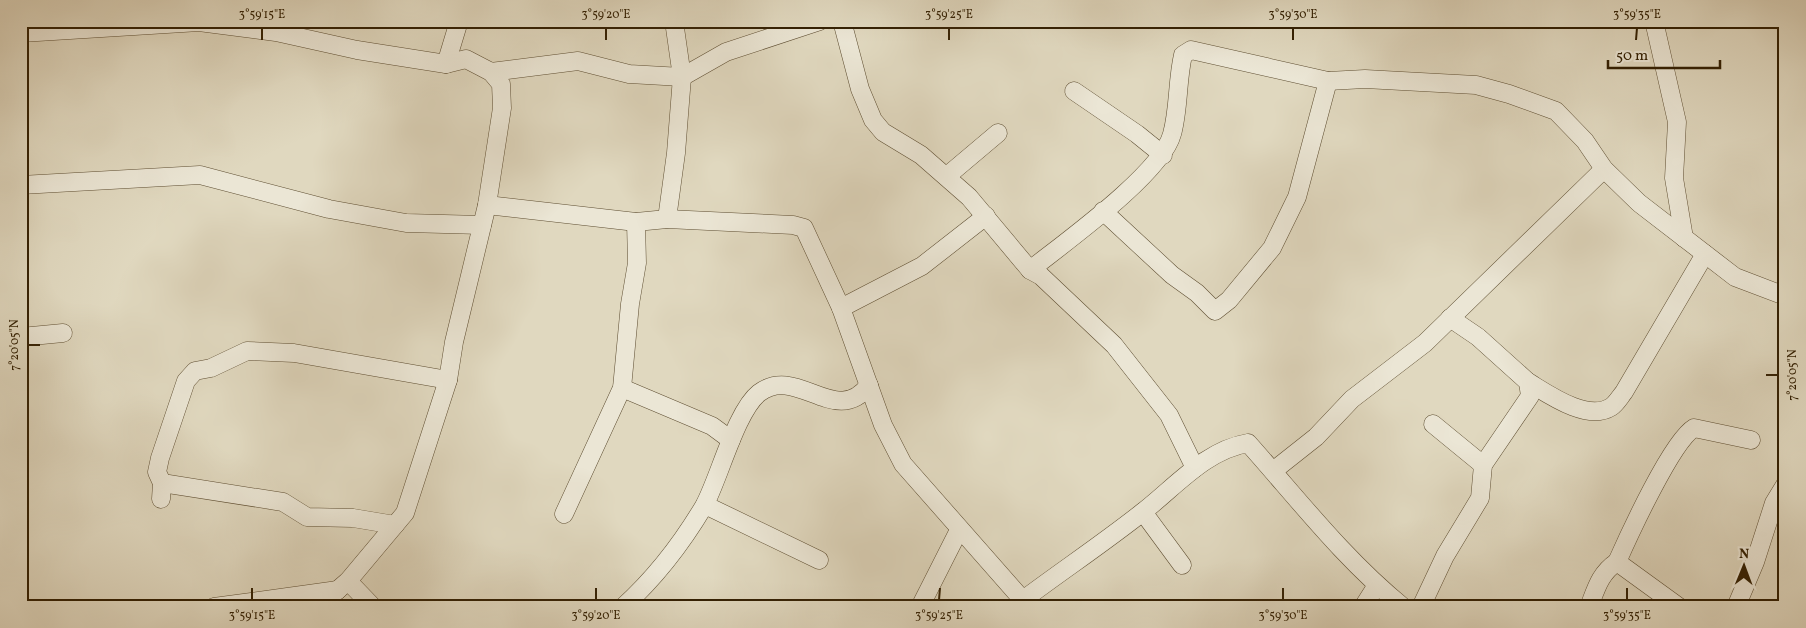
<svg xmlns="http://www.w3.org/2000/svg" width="1806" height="628" font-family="Vollkorn,serif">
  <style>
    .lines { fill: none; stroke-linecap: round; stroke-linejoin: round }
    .street-casing { stroke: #5e4e32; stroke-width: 19 }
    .street { stroke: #ebe6d5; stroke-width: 18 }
    .ticks { fill: none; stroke: #332003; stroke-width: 2 }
    .neatline { fill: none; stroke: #332003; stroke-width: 2 }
    .ticks-label { font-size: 12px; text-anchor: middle; fill: #332003 }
  </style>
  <rect width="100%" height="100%" fill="#e0d8bf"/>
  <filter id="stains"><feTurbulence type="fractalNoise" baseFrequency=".004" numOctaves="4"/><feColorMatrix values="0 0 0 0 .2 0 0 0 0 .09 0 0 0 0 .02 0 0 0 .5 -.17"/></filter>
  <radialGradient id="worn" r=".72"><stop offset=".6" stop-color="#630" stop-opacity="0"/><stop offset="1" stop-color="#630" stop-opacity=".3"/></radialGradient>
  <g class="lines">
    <!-- street casing -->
    <g class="street-casing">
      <g id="street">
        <path d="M842 21 860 89 873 120 883 132 921 155 969 197 1030 270 1041 276 1114 345 1169 415 1195 468"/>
        <path d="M1654 21 1677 122 1674 178 1684 238"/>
        <path d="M21 33 199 22 276 32 357 50 446 64 466 59 491 72 501 84 502 108 487 205 454 342 448 380 405 513 348 581 318 607"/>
        <path d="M446 64 459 21"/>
        <path d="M491 72 578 61 629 74 682 77 726 52 820 21"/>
        <path d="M1074 91 1137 134 1163 155"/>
        <path d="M947 176 998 133"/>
        <path d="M21 185 200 175 329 209 406 223 482 225"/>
        <path d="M487 205 636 222 667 219 793 225 804 228 841 308 883 425 903 464 1029 607"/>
        <path d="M1103 211 1172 275 1197 293 1215 311 1229 300 1272 248 1297 197 1328 81"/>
        <path d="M667 219 676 153 682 77 674 21"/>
        <path d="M1030 270C1064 243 1162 173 1172 134 1179 109 1177 81 1183 55L1191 50 1328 81 1365 79 1476 85 1509 94 1556 111 1585 141 1604 169 1639 203 1735 277 1785 296"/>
        <path d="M841 308 922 266 986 216"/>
        <path d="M21 337 63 333"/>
        <path d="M1528 382C1548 394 1587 422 1611 407 1616 404 1620 397 1624 392L1705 254"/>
        <path d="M622 388 712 426 731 440"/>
        <path d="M1433 424 1483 465"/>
        <path d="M1273 471 1316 437 1352 399 1425 343 1604 169"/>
        <path d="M162 483 283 502 307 517 353 518 395 525"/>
        <path d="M161 499 162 483 157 472 160 458 186 381 195 371 211 368 247 351 294 353 448 380"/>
        <path d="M705 505 819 560"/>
        <path d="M1143 512 1182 565"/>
        <path d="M564 514 622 388 630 304 637 263 636 222"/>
        <path d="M1617 562C1629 535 1672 441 1694 428L1751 440"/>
        <path d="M348 581 373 607"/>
        <path d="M1023 600C1063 570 1105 542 1144 511 1176 486 1206 450 1248 443 1298 499 1344 559 1403 607"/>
        <path d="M214 607 338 590"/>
        <path d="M623 607C655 578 682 543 704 506 719 479 736 411 759 393 797 364 836 429 869 385"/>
        <path d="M920 607 959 530"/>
        <path d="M1363 607 1377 585"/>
        <path d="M1421 607 1445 556 1480 498 1483 465 1530 396 1528 382 1478 337 1450 318"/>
        <path d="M1589 607C1596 589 1600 573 1617 562L1679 607"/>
        <path d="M1736 607 1755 562 1774 503 1785 485"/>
      </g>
    </g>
    <!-- street -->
    <use href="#street" class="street"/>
  </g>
  <!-- ticks -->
  <path class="ticks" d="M262 40V28M606 40V28M949 40V28M1293 40V28M1636 40 1637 28M28 345H40M1766 375H1778M252 600V588M596 600V588M939 600 940 588M1283 600V588M1627 600V588"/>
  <!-- margin -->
  <rect width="1806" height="628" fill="none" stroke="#e0d8bf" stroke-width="55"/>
  <!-- north arrow -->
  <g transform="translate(1744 566) rotate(1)" stroke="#ebe6d5" stroke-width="4" paint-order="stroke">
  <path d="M0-4L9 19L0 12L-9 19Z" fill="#332003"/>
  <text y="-8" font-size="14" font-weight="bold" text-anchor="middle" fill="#332003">N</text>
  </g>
  <!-- scale -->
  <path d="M1608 60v8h112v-8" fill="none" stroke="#332003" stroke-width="2.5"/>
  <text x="1616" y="60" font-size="15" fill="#332003" stroke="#ebe6d5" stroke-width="4" paint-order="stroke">50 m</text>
  <rect x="28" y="28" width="1750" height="572" class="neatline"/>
  <g class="ticks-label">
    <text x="262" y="18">3°59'15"E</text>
    <text x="606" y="18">3°59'20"E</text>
    <text x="949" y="18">3°59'25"E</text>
    <text x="1293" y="18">3°59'30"E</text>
    <text x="1637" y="18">3°59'35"E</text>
    <text transform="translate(14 345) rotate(-90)" y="4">7°20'05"N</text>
    <text transform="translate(1792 375) rotate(-90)" y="4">7°20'05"N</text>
    <text x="252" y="619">3°59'15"E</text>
    <text x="596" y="619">3°59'20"E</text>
    <text x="939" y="619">3°59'25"E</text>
    <text x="1283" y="619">3°59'30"E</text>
    <text x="1627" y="619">3°59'35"E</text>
  </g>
  <rect width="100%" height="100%" filter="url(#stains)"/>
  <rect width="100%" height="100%" fill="url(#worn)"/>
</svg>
